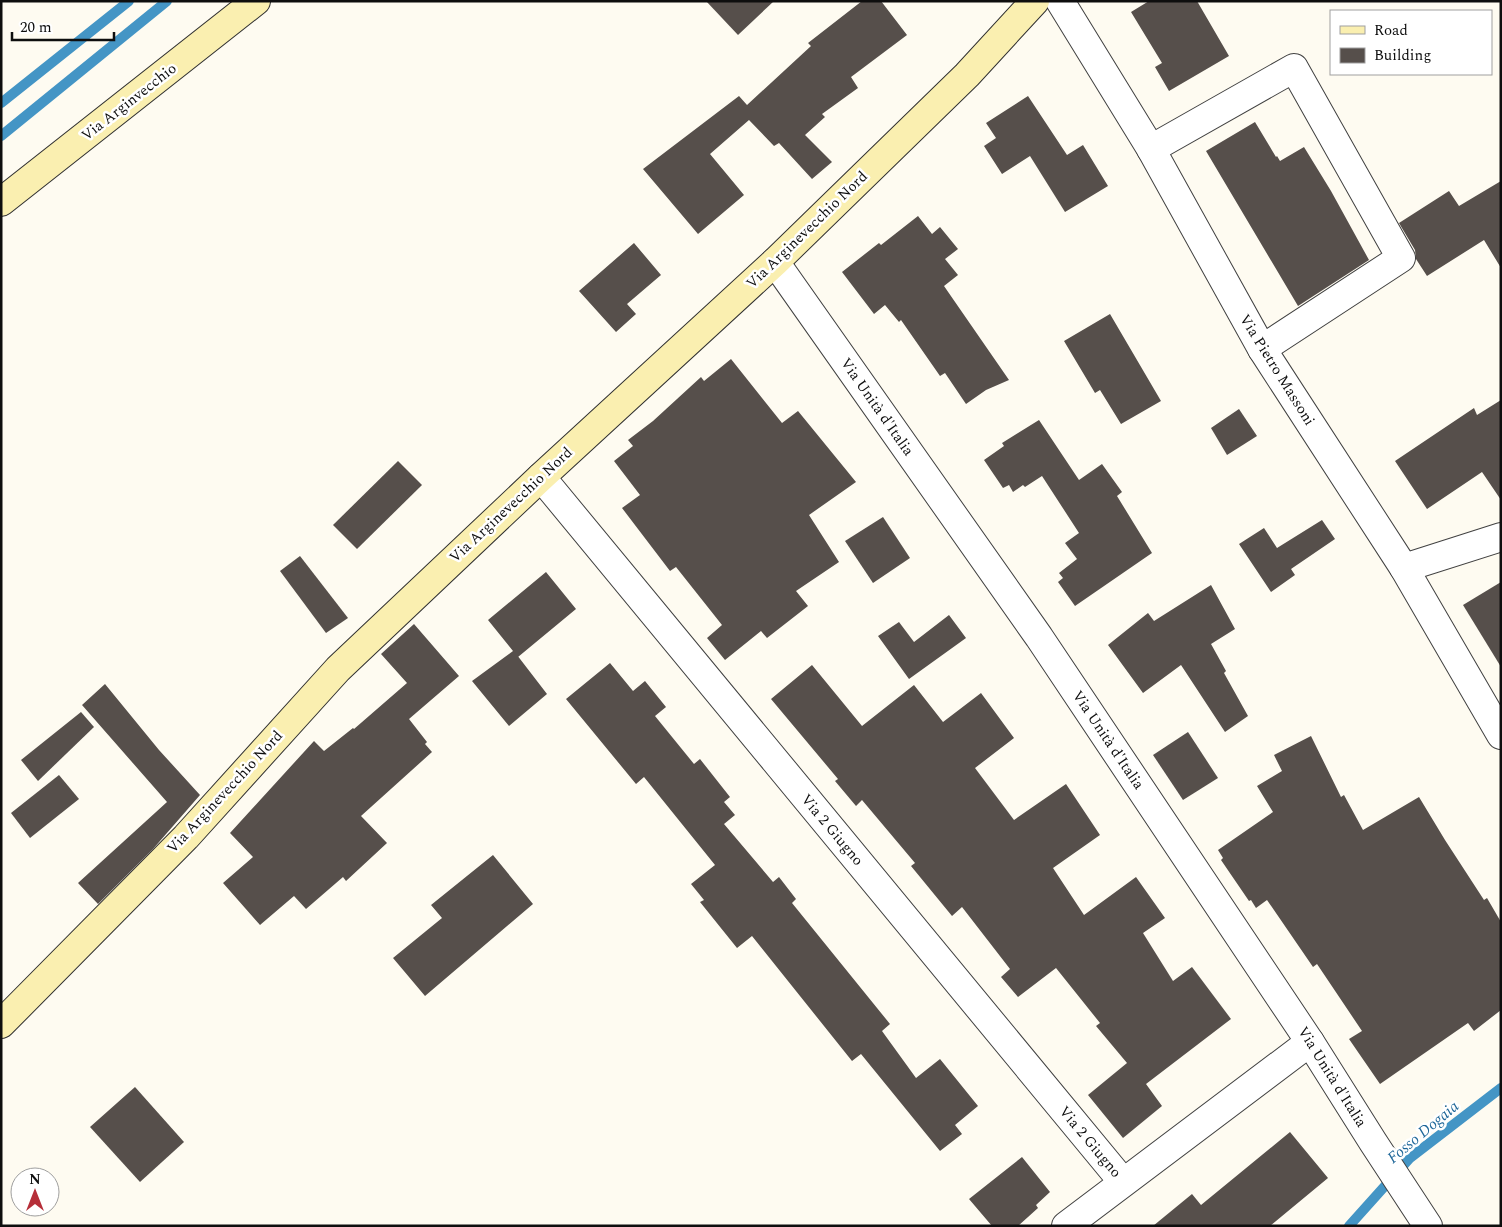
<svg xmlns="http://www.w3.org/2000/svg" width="1502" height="1227" font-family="Spectral,serif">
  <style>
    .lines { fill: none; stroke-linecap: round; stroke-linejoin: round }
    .stream { stroke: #4495c5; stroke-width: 10 }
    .building { fill: #564f4b }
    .street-casing { stroke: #414141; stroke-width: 30 }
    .secondary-casing { stroke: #303030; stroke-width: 30 }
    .street { stroke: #fff; stroke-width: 28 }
    .secondary { stroke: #faefb0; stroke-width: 28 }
    .labels { text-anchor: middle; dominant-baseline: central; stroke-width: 5; stroke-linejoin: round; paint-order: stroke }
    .street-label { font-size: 15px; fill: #0e0e0e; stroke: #fff }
    .water-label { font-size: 16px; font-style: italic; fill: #1f6799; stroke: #fff }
  </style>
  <rect width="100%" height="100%" fill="#fefbf1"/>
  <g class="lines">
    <!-- stream -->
    <g class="stream">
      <path d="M1 103 129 1"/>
      <path d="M1 136 167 1"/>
      <path d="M1349 1226 1410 1158 1501 1088"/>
    </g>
  </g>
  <!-- building -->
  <g class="building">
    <path d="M706 1H774L738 35Z"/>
    <path d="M862 1H881L907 35 851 77 858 88 822 114 825 117 805 135 832 162 812 179 779 143 774 146 749 120 710 154 744 195 698 234 643 169 739 96 747 105 811 46 808 43Z"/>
    <path d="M1149 1H1197L1229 56 1169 91 1155 67 1162 63 1131 12Z"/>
    <path d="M1028 96 1067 155 1083 145 1108 186 1065 212 1030 156 1002 174 984 146 996 138 986 123Z"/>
    <path d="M1255 122 1276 157 1277 156 1280 161 1304 147 1331 191 1369 260 1298 306 1206 151Z"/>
    <path d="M1501 181V268L1484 240 1427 276 1416 259 1415 250 1399 223 1449 191 1459 206Z"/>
    <path d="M918 216 932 234 940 227 958 249 945 259 958 275 944 286 1009 380 986 390 966 404 945 373 940 376 901 320 899 322 885 305 874 314 842 272 879 243 881 245Z"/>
    <path d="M634 243 661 275 627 304 636 314 616 332 579 291Z"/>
    <path d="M1110 314 1161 401 1121 424 1100 390 1095 393 1064 341Z"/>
    <path d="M731 359 782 423 798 411 856 482 809 515 839 562 796 591 808 606 767 638 761 631 725 660 707 638 722 625 676 567 670 571 622 508 640 495 614 461 633 446 628 440 653 421 701 377 704 381Z"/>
    <path d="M1501 400V500L1482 472 1427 509 1395 461 1474 408 1477 415Z"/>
    <path d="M1239 409 1257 436 1227 455 1211 428Z"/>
    <path d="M1039 420 1079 480 1102 464 1122 492 1117 496 1152 553 1075 606 1058 582 1063 578 1059 573 1077 559 1065 543 1079 533 1042 476 1025 487 1023 485 1013 492 1009 485 1003 488 984 460 1004 446 1002 443Z"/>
    <path d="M398 461 422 485 357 549 333 525Z"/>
    <path d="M883 517 910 558 873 583 845 541Z"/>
    <path d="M1322 520 1335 539 1291 569 1295 575 1271 592 1239 544 1264 528 1277 548Z"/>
    <path d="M300 556 348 618 326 633 280 571Z"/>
    <path d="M546 572 576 609 518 657 517 655 547 694 509 726 472 681 513 651 488 620Z"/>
    <path d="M1501 582V667L1463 605Z"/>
    <path d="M1211 585 1235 629 1211 644 1226 671 1224 673 1248 716 1225 732 1181 665 1143 693 1108 645 1148 613 1154 621Z"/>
    <path d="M949 615 966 638 909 679 878 636 899 622 914 642Z"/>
    <path d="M414 624 459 676 409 719 427 742 425 744 432 752 361 816 387 843 346 881 343 877 306 909 294 896 260 925 223 883 253 857 230 833 314 741 324 751 353 728 354 729 407 683 381 654Z"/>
    <path d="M610 663 633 691 645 681 666 707 655 716 694 764 700 759 730 797 724 802 735 815 724 824 773 882 779 877 796 899 792 903 890 1024 882 1031 916 1078 940 1059 978 1106 955 1125 962 1134 940 1151 861 1054 852 1061 752 936 737 948 700 902 704 900 691 884 715 865 644 777 636 784 566 699Z"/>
    <path d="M812 665 862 726 914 685 943 722 981 693 1014 738 975 768 1014 820 1066 784 1100 835 1053 868 1084 915 1136 877 1165 918 1143 933 1173 981 1192 967 1231 1019 1146 1084 1162 1106 1123 1138 1088 1095 1127 1063 1096 1026 1100 1023 1056 968 1018 997 1001 977 1010 969 962 907 952 916 911 866 915 863 862 800 856 806 835 781 838 779 771 699Z"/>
    <path d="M105 684 159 750 200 795 153 849 98 904 78 883 167 802 82 705Z"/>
    <path d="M81 712 94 727 38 781 21 760Z"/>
    <path d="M1188 732 1218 778 1183 800 1153 755Z"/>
    <path d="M1311 736 1341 797 1344 795 1363 830 1419 797 1445 840 1484 900 1487 898 1501 922V1010L1474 1031 1468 1023 1380 1084 1349 1039 1362 1031 1317 964 1313 967 1267 900 1256 908 1251 900 1249 901 1221 860 1223 858 1218 850 1273 812 1257 786 1282 771 1274 755Z"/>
    <path d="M59 775 79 799 30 838 11 813Z"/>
    <path d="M493 855 533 904 425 996 393 958 442 918 431 905Z"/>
    <path d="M135 1087 184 1142 140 1182 90 1127Z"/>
    <path d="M1290 1132 1328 1178 1270 1226H1153L1192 1194 1201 1205Z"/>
    <path d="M1022 1157 1050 1192 1036 1205 1038 1208 1018 1226H992L969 1199Z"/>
  </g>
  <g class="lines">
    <!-- street casing -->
    <g class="street-casing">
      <g id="street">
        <path d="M1060 1 1151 149 1262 349 1404 568 1501 735"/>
        <path d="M1151 149 1294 68 1401 258 1262 349"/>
        <path d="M775 262 1039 637 1310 1042 1373 1142 1428 1226"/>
        <path d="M541 477 1123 1182"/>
        <path d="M1404 568 1501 537"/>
        <path d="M1066 1226 1310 1042"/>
      </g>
    </g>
    <!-- secondary casing -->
    <g class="secondary-casing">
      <g id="secondary">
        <path d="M1 202 256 1"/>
        <path d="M1 1024 186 837 338 669 541 477 775 262 967 75 1035 1"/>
      </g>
    </g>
    <!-- street -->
    <use href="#street" class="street"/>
    <!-- secondary -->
    <use href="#secondary" class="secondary"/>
  </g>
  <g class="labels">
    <!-- street labels -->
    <g class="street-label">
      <text transform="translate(129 102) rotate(-38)">Via Arginvecchio</text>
      <text transform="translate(807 230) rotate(-44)">Via Arginevecchio Nord</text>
      <text transform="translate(1277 370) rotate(58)">Via Pietro Massoni</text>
      <text transform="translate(877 407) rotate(55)">Via Unità d'Italia</text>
      <text transform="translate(511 505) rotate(-43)">Via Arginevecchio Nord</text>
      <text transform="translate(1108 740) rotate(56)">Via Unità d'Italia</text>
      <text transform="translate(225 792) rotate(-47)">Via Arginevecchio Nord</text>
      <text transform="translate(832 830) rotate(50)">Via 2 Giugno</text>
      <text transform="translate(1332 1077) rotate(58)">Via Unità d'Italia</text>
      <text transform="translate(1090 1142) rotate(50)">Via 2 Giugno</text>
    </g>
    <!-- water labels -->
    <g class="water-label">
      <text transform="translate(1423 1132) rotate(-40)">Fosso Dogaia</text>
    </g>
  </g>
  <!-- border -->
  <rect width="1502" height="1227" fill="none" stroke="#0e0e0e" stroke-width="5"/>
  <!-- legend -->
  <rect x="1330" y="10" width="162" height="65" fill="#ffffff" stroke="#9f9f9f"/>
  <rect x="1340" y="26" width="25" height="8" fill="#faefb0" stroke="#9f9f9f"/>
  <text x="1374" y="35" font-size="15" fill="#0e0e0e">Road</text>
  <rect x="1340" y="48" width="25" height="15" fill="#564f4b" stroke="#9f9f9f"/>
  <text x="1374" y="60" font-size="15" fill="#0e0e0e">Building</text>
  <!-- north arrow -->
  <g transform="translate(35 1192)"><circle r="24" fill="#ffffff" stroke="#9f9f9f"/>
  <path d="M0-4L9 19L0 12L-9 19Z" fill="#b62f39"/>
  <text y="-8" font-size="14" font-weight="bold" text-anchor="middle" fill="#0e0e0e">N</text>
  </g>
  <!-- scale -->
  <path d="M12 32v8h102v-8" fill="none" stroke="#0e0e0e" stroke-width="2.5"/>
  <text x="20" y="32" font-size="15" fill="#0e0e0e" stroke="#ffffff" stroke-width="4" paint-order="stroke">20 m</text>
</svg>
